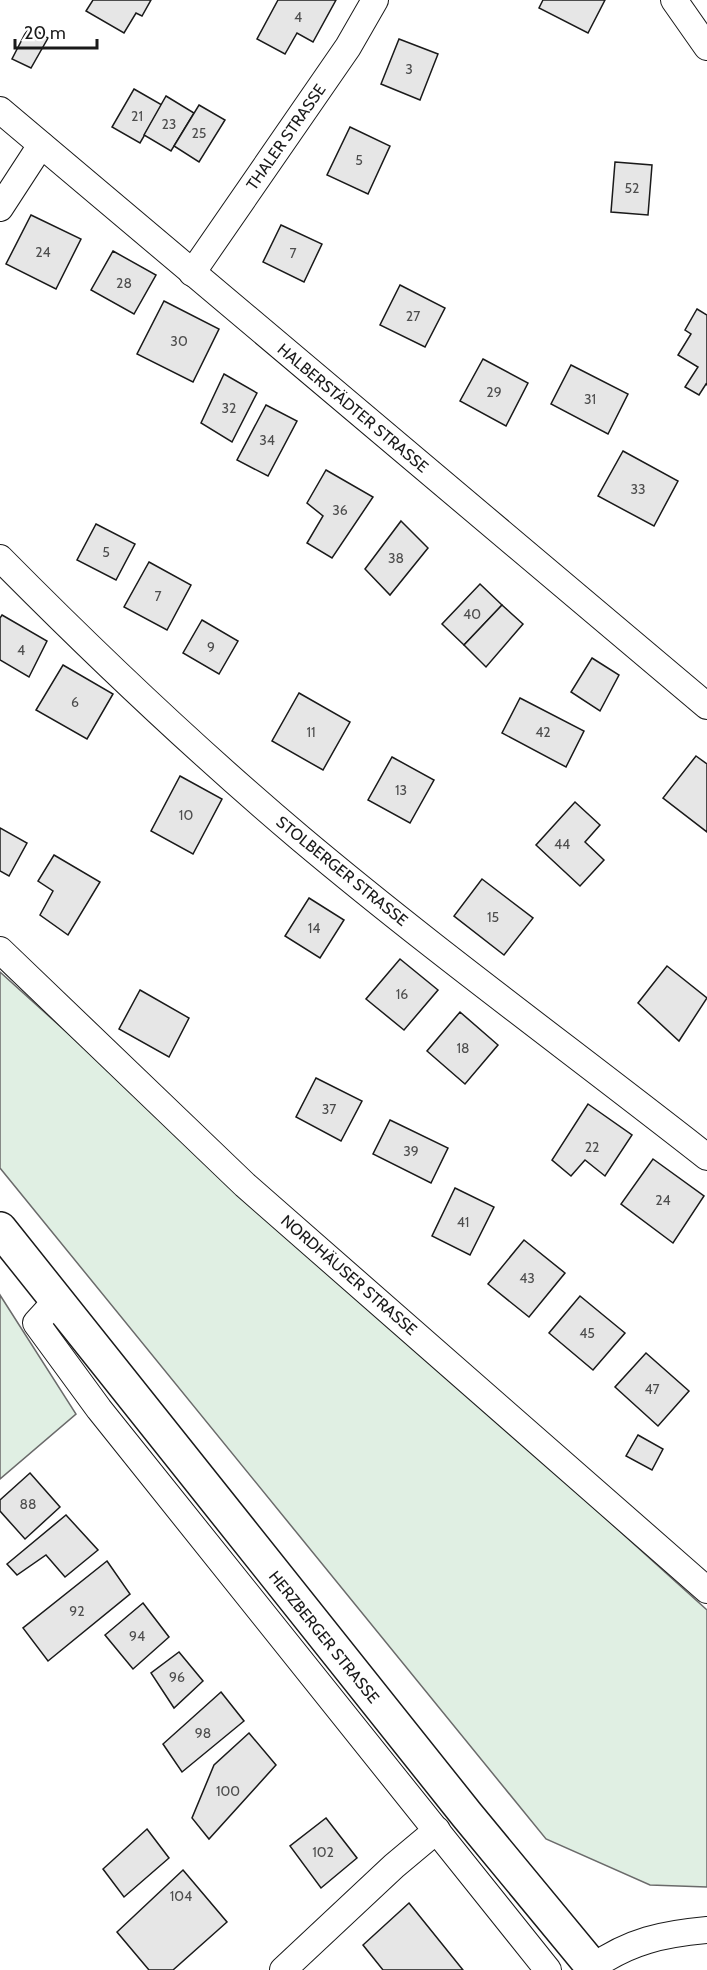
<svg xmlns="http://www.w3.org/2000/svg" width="707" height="1970" font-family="Cabin,sans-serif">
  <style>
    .green { fill: #e0efe3; stroke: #6a6a6a; stroke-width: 1.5 }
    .building { fill: #e6e6e6; stroke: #1a1a1a; stroke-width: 1.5 }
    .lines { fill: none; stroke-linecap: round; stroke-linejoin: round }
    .street-casing { stroke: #1a1a1a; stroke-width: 28 }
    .secondary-casing { stroke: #1a1a1a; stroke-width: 36 }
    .street { stroke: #fff; stroke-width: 26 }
    .secondary { stroke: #fff; stroke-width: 33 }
    .labels { text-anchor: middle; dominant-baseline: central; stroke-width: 4.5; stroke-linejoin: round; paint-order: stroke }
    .number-label { font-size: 14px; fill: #4d4d4d }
    .street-label { font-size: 16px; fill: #1a1a1a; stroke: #fff }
  </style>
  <rect width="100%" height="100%" fill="#fff"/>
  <!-- green -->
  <g class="green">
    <path d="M0 972 707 1610V1887L650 1885 546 1839 0 1168Z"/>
    <path d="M0 1295 76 1414 0 1479Z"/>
  </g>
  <!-- building -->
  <g class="building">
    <path d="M93 0H151L142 16 136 13 124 33 86 11Z"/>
    <path d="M278 0H336L313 42 297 33 285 54 257 39Z"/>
    <path d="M543 0H605L588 33 539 8Z"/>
    <path d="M29 26 48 38 31 68 12 59Z"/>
    <path d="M399 39 438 54 420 100 381 84Z"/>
    <path d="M134 89 162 105 140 143 112 127Z"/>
    <path d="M166 96 194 113 171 151 144 135Z"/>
    <path d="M199 105 225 120 199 162 174 146Z"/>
    <path d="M350 127 390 146 368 194 327 175Z"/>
    <path d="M615 162 652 165 648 215 611 212Z"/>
    <path d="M31 215 81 239 56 289 6 264Z"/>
    <path d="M281 225 322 244 304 282 263 262Z"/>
    <path d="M113 251 156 275 134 314 91 290Z"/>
    <path d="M400 285 445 308 425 347 380 325Z"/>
    <path d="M164 301 219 329 193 382 137 354Z"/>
    <path d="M697 309 707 315V385L706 384 699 395 685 387 698 367 678 355 691 334 685 330Z"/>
    <path d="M483 359 528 383 506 426 460 401Z"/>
    <path d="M571 365 628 394 608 434 551 404Z"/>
    <path d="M224 374 257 393 232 442 201 423Z"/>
    <path d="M266 405 297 421 268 476 237 460Z"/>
    <path d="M623 451 678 481 654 526 598 496Z"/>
    <path d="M326 470 373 497 332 558 307 543 323 516 307 503Z"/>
    <path d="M401 521 428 548 390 595 365 569Z"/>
    <path d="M96 524 135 544 116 580 77 560Z"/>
    <path d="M149 562 191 585 167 630 124 607Z"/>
    <path d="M480 584 502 605 464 645 442 624Z"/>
    <path d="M502 605 523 624 486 667 464 645Z"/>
    <path d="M2 615 47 641 29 677 0 660V618Z"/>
    <path d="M202 620 238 641 219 674 183 653Z"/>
    <path d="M592 658 619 675 600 711 571 692Z"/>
    <path d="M63 665 113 694 87 739 36 710Z"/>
    <path d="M299 693 350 722 323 770 272 741Z"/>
    <path d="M520 698 584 731 566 767 502 733Z"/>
    <path d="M696 756 707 764V832L663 798Z"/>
    <path d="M392 757 434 780 410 823 368 800Z"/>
    <path d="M180 776 222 799 193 854 151 831Z"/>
    <path d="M575 802 600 825 585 842 604 860 580 886 536 845Z"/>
    <path d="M0 828 27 843 9 876 0 871Z"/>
    <path d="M54 855 100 882 68 935 40 915 53 891 38 881Z"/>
    <path d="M482 879 533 918 504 955 454 916Z"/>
    <path d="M309 898 344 920 320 958 285 936Z"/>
    <path d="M400 959 438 990 404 1030 366 999Z"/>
    <path d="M667 966 707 998 679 1041 638 1003Z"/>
    <path d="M140 990 189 1018 169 1057 119 1029Z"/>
    <path d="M460 1012 498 1045 465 1084 427 1051Z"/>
    <path d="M316 1078 362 1101 341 1141 296 1117Z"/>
    <path d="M588 1104 632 1135 605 1176 585 1160 571 1176 552 1160Z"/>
    <path d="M390 1120 448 1148 431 1183 373 1154Z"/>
    <path d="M653 1159 704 1196 673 1243 621 1204Z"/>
    <path d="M455 1188 494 1207 470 1255 432 1236Z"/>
    <path d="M524 1240 565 1273 529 1317 488 1284Z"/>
    <path d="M580 1296 625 1333 593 1370 549 1333Z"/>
    <path d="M646 1353 689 1391 658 1426 615 1387Z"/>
    <path d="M638 1435 663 1449 652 1470 626 1456Z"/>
    <path d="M30 1473 60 1507 25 1539 0 1511V1500Z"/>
    <path d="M66 1515 98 1550 65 1577 46 1555 17 1575 7 1564Z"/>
    <path d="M107 1561 130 1594 48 1661 23 1628Z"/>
    <path d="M143 1603 169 1637 133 1669 105 1635Z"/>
    <path d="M179 1652 203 1681 174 1708 151 1673Z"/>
    <path d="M221 1692 244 1721 182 1772 163 1744Z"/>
    <path d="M249 1733 276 1765 209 1839 192 1818 214 1765Z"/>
    <path d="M326 1818 357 1858 321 1888 290 1846Z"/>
    <path d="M147 1829 169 1858 124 1897 103 1869Z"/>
    <path d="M183 1870 227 1922 173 1970H149L117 1932Z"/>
    <path d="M409 1903 463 1970H383L363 1945Z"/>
  </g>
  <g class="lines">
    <!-- street casing -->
    <g class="street-casing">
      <g id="street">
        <path d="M674 0 707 47"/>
        <path d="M0 110 707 706"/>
        <path d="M0 208 41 145"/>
        <path d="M192 273 348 47 375 0"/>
        <path d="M0 558C96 655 196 750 300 838 432 949 572 1051 707 1157"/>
        <path d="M0 950 245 1185 707 1590"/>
        <path d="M57 1300 36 1323 99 1409 548 1970"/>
        <path d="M593 1967C630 1941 663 1934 707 1930"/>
        <path d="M283 1970 394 1866 437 1830"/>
      </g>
    </g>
    <!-- secondary casing -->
    <g class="secondary-casing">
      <path id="secondary" d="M0 1229 467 1815 595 1970"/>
    </g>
    <!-- street -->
    <use href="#street" class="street"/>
    <!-- secondary -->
    <use href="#secondary" class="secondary"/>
  </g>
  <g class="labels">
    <!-- number labels -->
    <g class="number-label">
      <text x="298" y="17">4</text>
      <text x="409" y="69">3</text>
      <text x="137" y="116">21</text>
      <text x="169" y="124">23</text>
      <text x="199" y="133">25</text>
      <text x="359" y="160">5</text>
      <text x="632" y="188">52</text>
      <text x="43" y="252">24</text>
      <text x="293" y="253">7</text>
      <text x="124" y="283">28</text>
      <text x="413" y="316">27</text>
      <text x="179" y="341">30</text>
      <text x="494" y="392">29</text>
      <text x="590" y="399">31</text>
      <text x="229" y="408">32</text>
      <text x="267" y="440">34</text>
      <text x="638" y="489">33</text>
      <text x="340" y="510">36</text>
      <text x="106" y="552">5</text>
      <text x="396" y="558">38</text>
      <text x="158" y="596">7</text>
      <text x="472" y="614">40</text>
      <text x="211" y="647">9</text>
      <text x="21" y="650">4</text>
      <text x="75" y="702">6</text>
      <text x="311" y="732">11</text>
      <text x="543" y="732">42</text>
      <text x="401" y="790">13</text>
      <text x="186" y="815">10</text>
      <text x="562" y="844">44</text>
      <text x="493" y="917">15</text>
      <text x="314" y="928">14</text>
      <text x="402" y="994">16</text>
      <text x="463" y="1048">18</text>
      <text x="329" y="1109">37</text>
      <text x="592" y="1147">22</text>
      <text x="411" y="1151">39</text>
      <text x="663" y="1200">24</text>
      <text x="463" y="1222">41</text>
      <text x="527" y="1278">43</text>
      <text x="587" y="1333">45</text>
      <text x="652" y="1389">47</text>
      <text x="28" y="1504">88</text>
      <text x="77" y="1611">92</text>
      <text x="137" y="1636">94</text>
      <text x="177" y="1677">96</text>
      <text x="203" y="1733">98</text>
      <text x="228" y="1791">100</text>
      <text x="323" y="1852">102</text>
      <text x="181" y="1896">104</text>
    </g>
    <!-- street labels -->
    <g class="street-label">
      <text transform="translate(286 137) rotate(-55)">THALER STRASSE</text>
      <text transform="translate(353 408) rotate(40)">HALBERSTÄDTER STRASSE</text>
      <text transform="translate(342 871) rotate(39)">STOLBERGER STRASSE</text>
      <text transform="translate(349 1275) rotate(41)">NORDHÄUSER STRASSE</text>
      <text transform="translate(324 1637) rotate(51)">HERZBERGER STRASSE</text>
    </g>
  </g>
  <!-- scale -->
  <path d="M15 39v9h82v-9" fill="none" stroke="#1a1a1a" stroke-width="3"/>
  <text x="24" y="39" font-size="18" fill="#1a1a1a" stroke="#ffffff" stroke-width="4.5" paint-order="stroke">20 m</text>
</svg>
